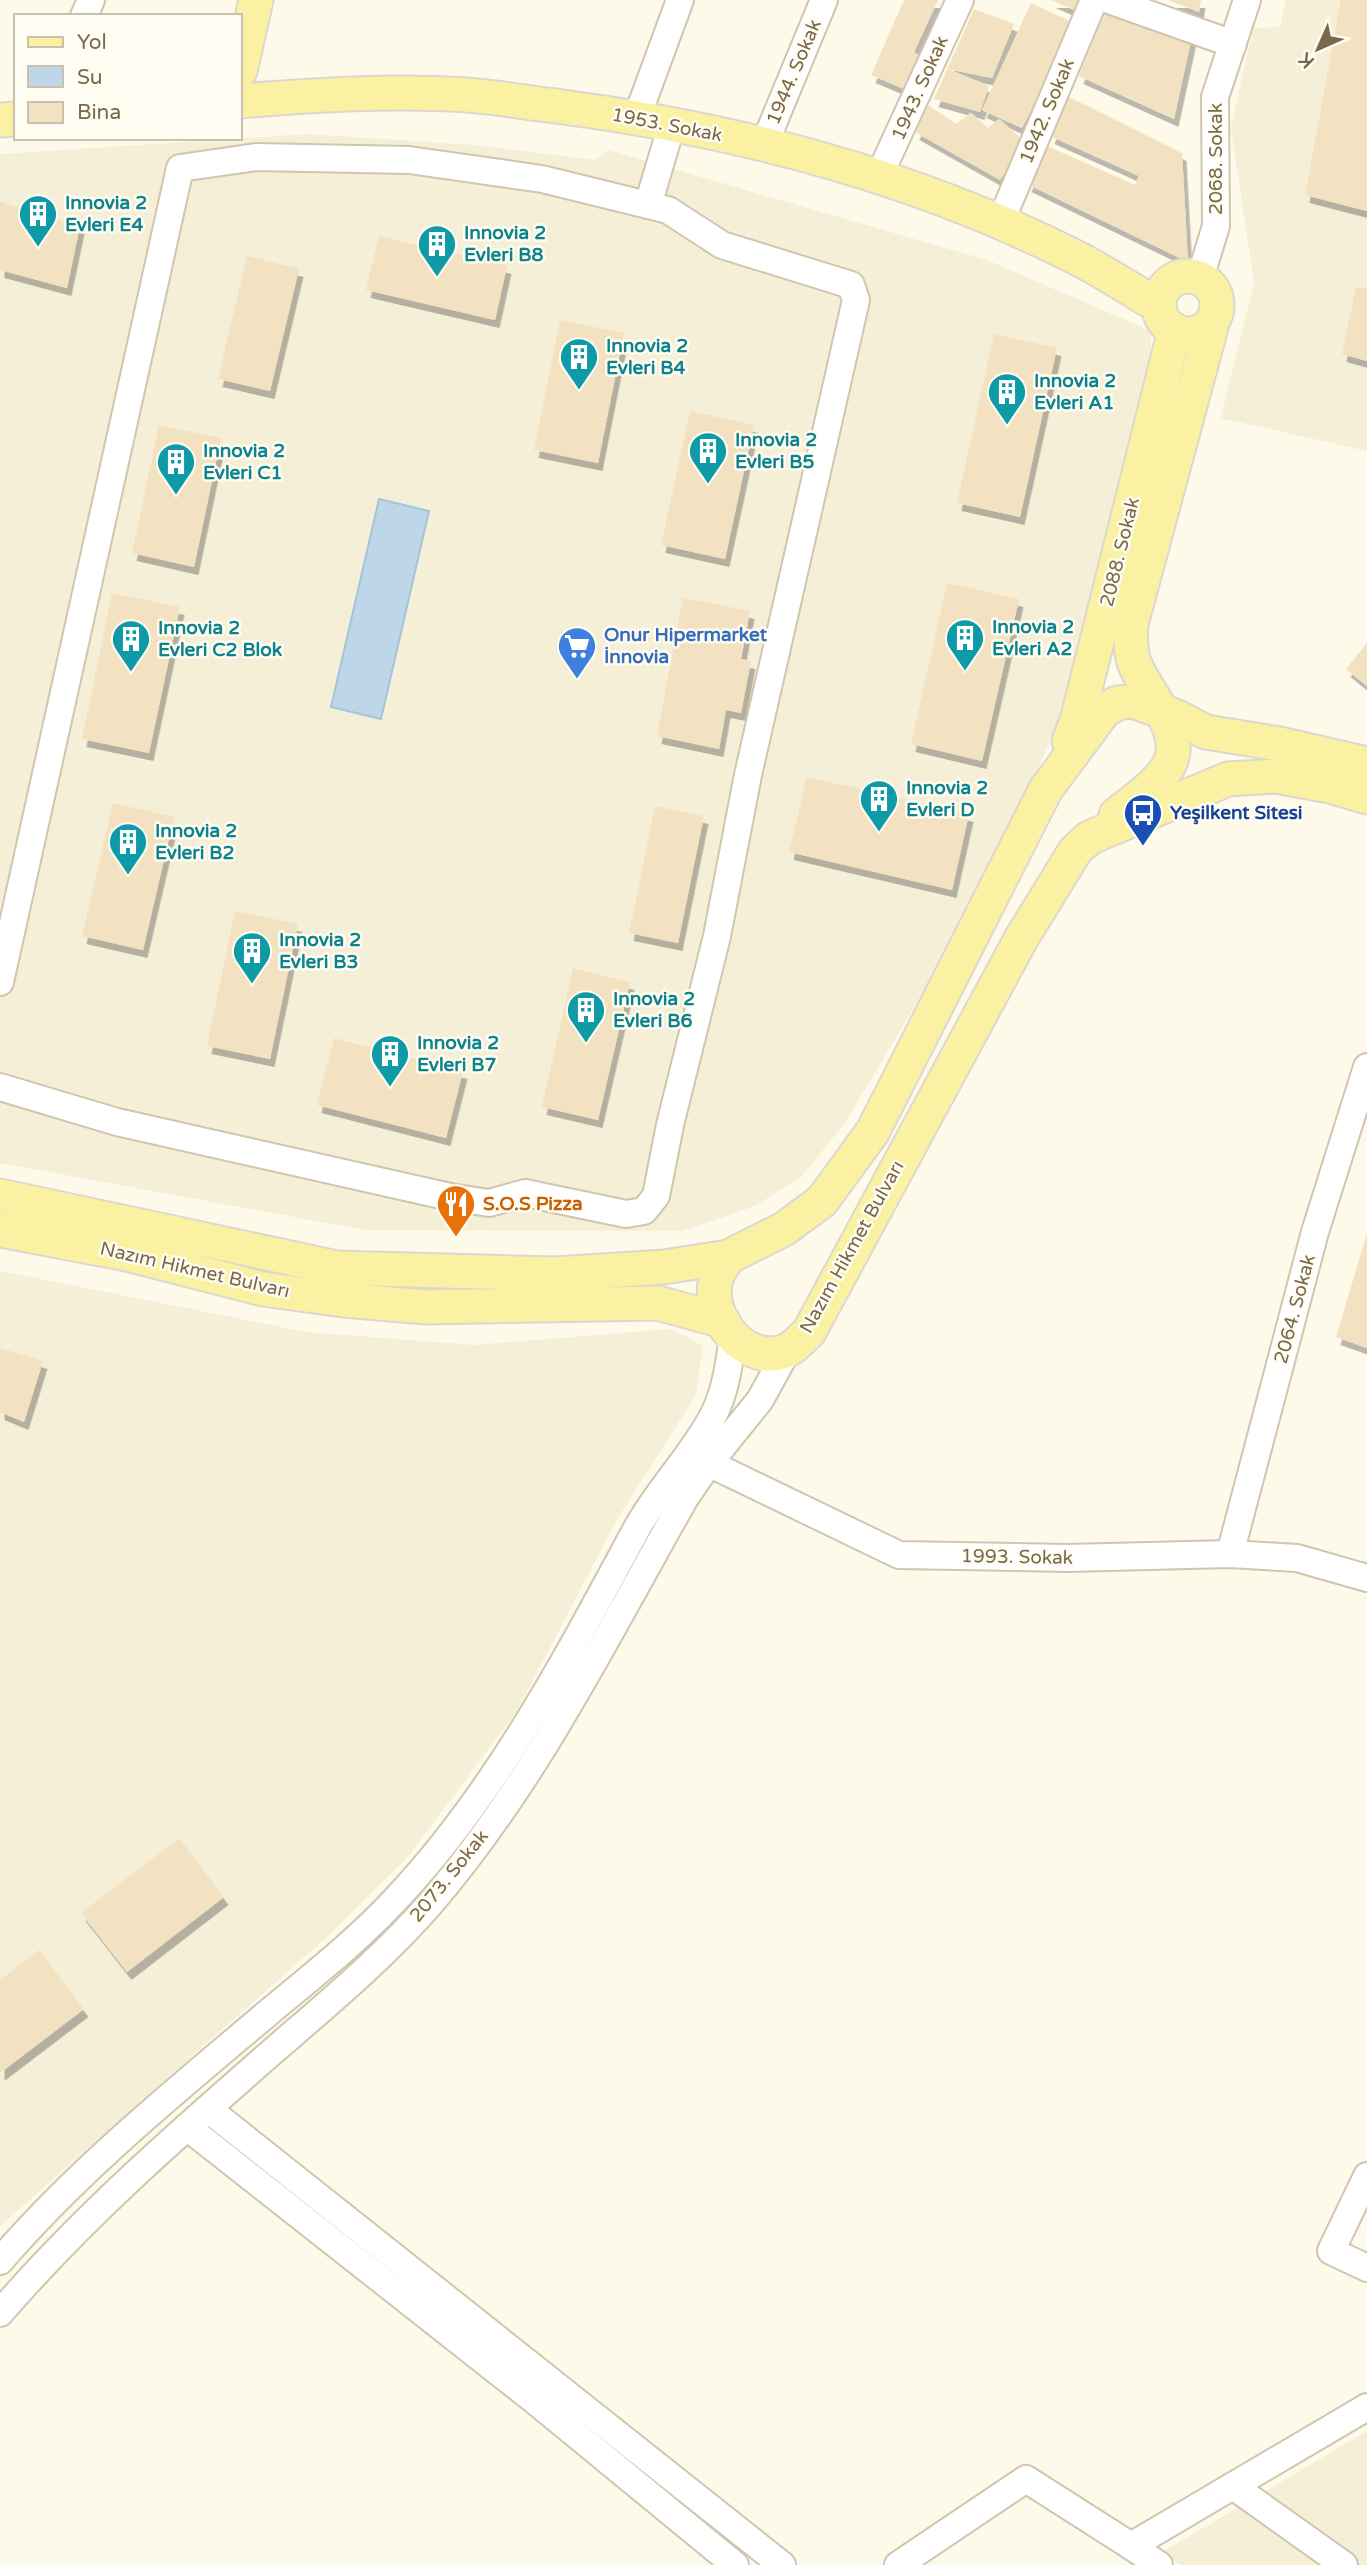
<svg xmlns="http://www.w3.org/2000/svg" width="1367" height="2565" font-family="'Varela Round',sans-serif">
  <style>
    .residential { fill: #f5efd8 }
    .water { fill: #bed7e8; stroke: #a3c4da; stroke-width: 2 }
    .building { fill: #f3e2c1; filter: url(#shadow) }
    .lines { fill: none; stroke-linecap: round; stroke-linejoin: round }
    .minor-casing { stroke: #d0c6af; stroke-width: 30 }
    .major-casing { stroke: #dcd8d0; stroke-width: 37 }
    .minor { stroke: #fff; stroke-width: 26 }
    .major { stroke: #fbf1a3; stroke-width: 33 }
    .labels { text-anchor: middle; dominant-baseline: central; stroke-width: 5; stroke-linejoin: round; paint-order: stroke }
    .street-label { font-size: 19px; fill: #79684c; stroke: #fffdf1 }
    .culture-label { font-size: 19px; font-weight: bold; fill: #0d838f; stroke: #fffdf1; text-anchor: start }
    .shop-label { font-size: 19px; font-weight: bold; fill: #366cbe; stroke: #fffdf1; text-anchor: start }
    .transit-label { font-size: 19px; font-weight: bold; fill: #164399; stroke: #fffdf1; text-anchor: start }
    .food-label { font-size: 19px; font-weight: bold; fill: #c56008; stroke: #fffdf1; text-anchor: start }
  </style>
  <defs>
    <filter id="shadow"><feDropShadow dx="4.5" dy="8" stdDeviation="0" flood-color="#0004"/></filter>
  </defs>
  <rect width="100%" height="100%" fill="#fdfaea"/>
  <!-- residential -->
  <g class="residential">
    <path d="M1286 0H1367V451L1221 418 1254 282 1231 128 1253 28 1280 27Z"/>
    <path d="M307 134 474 145 594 160 608 150 987 260 1151 331 1150 376 1072 691 1017 816 925 989 845 1123 801 1177 755 1206 682 1231 365 1230 0 1163V154Z"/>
    <path d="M0 1271 306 1332 474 1345 672 1329 703 1346 696 1395 616 1521 517 1711 407 1858 328 1936 0 2226Z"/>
    <path d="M1367 2431V2565H1180L1161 2553Z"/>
  </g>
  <!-- water -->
  <path class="water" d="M379 499 429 511 381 719 331 707Z"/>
  <!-- building -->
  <g class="building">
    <path d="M904 0H938L914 52 921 57 909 91 871 75Z"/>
    <path d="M1051 0H1079L1074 10Z"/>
    <path d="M1168 0H1201L1199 12Z"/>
    <path d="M1341 0H1367V211L1305 195Z"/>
    <path d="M1031 3 1074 23 1022 128 982 110Z"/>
    <path d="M1107 5 1192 36 1174 119 1079 76Z"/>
    <path d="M974 9 1014 24 992 78 948 69 989 86 980 112 934 99Z"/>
    <path d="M1067 96 1182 153 1188 262 1027 184 1045 145 1135 185 1139 176 1050 136Z"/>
    <path d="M928 105 956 124 971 113 988 128 999 119 1025 142 1000 180 915 132Z"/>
    <path d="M0 202 80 226 67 288 0 270Z"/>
    <path d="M379 236 507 266 495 320 366 290Z"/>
    <path d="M247 256 299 269 270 391 218 379Z"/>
    <path d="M1356 287 1367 289V361L1342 354Z"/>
    <path d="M560 320 624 333 598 463 534 450Z"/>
    <path d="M994 334 1057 348 1020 517 957 503Z"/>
    <path d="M690 411 754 425 725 559 661 545Z"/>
    <path d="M159 425 221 438 194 567 132 553Z"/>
    <path d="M947 583 1019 599 982 761 911 744Z"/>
    <path d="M112 593 180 607 149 753 82 739Z"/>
    <path d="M683 598 750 611 741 659 751 661 741 713 726 710 719 749 657 736Z"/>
    <path d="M1367 643V686L1346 669Z"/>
    <path d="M807 777 969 814 952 890 789 852Z"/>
    <path d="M113 803 174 817 143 950 82 936Z"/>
    <path d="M655 806 704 816 678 943 629 933Z"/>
    <path d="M235 911 298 924 270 1059 207 1046Z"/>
    <path d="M573 968 630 982 598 1120 542 1107Z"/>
    <path d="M334 1038 463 1071 446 1138 317 1105Z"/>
    <path d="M1367 1233V1348L1336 1337Z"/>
    <path d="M0 1348 43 1361 24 1422 0 1412Z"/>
    <path d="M179 1838 224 1897 127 1972 81 1913Z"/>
    <path d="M39 1950 84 2009 0 2073V1980Z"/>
  </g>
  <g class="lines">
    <!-- minor casing -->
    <g class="minor-casing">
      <g id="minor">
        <path d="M1109 0 1233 44"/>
        <path d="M84 16 91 0"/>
        <path d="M637 117 680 0"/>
        <path d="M764 145 824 0"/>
        <path d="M879 176 960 0"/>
        <path d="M648 205 672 124"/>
        <path d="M1000 223 1094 0"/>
        <path d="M1200 278 1216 226 1215 97 1247 0"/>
        <path d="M0 982 180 168 256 157 409 160 542 179 668 210 722 245 851 285 856 300 748 775 717 936 670 1125 656 1196 644 1211 626 1214 525 1193 489 1203 450 1197 117 1122 0 1087"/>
        <path d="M696 1457 899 1555 1068 1558 1230 1554 1297 1558 1367 1578"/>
        <path d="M1230 1554 1315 1232 1367 1067"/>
        <path d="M208 2109 782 2565"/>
        <path d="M187 2127 534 2400 735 2565"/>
        <path d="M1367 2176 1331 2251 1367 2268"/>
        <path d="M0 2261C78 2170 178 2089 269 2012 312 1976 357 1941 395 1900 497 1792 567 1658 637 1528 659 1488 693 1455 714 1414 726 1390 729 1363 733 1338"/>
        <path d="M0 2313C83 2217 177 2135 272 2052 326 2005 383 1958 430 1904 535 1782 606 1637 685 1498L709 1463 760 1400 788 1349"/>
        <path d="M1233 2486 1344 2565"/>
        <path d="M898 2565 1026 2479 1131 2546"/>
        <path d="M1159 2565 1131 2546 1367 2407"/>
      </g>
    </g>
    <!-- major casing -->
    <g class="major-casing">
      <g id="major">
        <path d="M240 71 256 0"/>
        <path d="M240 101C315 95 391 90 467 95 497 97 527 103 556 106 734 129 912 175 1073 256 1102 270 1131 290 1159 306"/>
        <path d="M0 120 16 119"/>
        <circle cx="1188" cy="305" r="29"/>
        <path d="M1069 741 1078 717 1175 330"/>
        <path d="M1116 815C1133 801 1156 786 1168 767 1188 732 1145 693 1134 662 1130 649 1130 638 1131 624L1213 320"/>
        <path d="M0 1196 337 1268 555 1274 664 1267 728 1257 784 1229 822 1201 873 1131 1046 789 1104 711 1117 703 1133 701 1177 717 1206 732 1280 744 1367 764"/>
        <path d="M0 1230 127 1254 263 1289 343 1300 425 1307 658 1303 723 1321"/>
        <path d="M728 1257C725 1263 720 1269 717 1276 703 1315 746 1369 788 1350 796 1346 802 1338 809 1332L1021 939 1075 851 1089 838 1228 779 1276 776 1330 786 1367 797"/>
      </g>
    </g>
    <!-- minor -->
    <use href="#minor" class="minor"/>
    <!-- major -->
    <use href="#major" class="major"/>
  </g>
  <!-- icons -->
  <defs>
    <g id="building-pin" transform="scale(2.0125)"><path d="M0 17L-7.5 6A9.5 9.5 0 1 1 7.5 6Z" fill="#0f9aa8" stroke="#fffdf1"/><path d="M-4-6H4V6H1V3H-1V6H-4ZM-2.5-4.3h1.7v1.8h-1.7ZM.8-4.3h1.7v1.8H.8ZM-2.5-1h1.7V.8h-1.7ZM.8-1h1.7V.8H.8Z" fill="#fff"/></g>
    <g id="supermarket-pin" transform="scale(2.0125)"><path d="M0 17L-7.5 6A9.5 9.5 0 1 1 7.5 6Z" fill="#3f7fe0" stroke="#fffdf1"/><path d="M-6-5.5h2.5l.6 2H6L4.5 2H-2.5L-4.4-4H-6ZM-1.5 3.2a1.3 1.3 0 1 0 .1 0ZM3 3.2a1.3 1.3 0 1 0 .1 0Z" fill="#fff"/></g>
    <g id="bus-pin" transform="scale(2.0125)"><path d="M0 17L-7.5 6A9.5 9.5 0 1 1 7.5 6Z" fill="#1a4fb4" stroke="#fffdf1"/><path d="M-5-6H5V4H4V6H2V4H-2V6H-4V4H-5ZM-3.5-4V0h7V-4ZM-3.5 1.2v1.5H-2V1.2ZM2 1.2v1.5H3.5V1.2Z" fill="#fff"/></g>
    <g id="restaurant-pin" transform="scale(2.0125)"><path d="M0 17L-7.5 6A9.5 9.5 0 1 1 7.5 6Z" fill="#e8710a" stroke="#fffdf1"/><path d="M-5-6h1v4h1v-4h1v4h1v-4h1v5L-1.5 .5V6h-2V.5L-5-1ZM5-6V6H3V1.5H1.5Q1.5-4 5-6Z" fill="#fff"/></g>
  </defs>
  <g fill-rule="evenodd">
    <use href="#building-pin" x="38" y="214"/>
    <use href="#building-pin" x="437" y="244"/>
    <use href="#building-pin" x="579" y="357"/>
    <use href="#building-pin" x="1007" y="392"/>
    <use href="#building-pin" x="708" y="451"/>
    <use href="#building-pin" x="176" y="462"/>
    <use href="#building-pin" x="965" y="638"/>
    <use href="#building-pin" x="131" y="639"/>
    <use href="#supermarket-pin" x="577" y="646"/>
    <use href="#building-pin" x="879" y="799"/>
    <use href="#bus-pin" x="1143" y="813"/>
    <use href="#building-pin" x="128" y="842"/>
    <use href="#building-pin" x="252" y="951"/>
    <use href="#building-pin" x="586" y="1010"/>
    <use href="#building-pin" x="390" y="1054"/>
    <use href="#restaurant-pin" x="456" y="1204"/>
  </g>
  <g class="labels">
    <!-- street labels -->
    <g class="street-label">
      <text transform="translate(794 72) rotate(-67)">1944. Sokak</text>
      <text transform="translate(920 88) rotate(-66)">1943. Sokak</text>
      <text transform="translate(1047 111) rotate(-67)">1942. Sokak</text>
      <text transform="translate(667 125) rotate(11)">1953. Sokak</text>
      <text transform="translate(1216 159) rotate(-90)">2068. Sokak</text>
      <text transform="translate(1120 552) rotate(-76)">2088. Sokak</text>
      <text transform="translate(852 1247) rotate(-61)">Nazım Hikmet Bulvarı</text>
      <text transform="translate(195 1270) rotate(13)">Nazım Hikmet Bulvarı</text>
      <text transform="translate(1295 1309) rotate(-75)">2064. Sokak</text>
      <text transform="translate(1017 1557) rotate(1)">1993. Sokak</text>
      <text transform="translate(449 1876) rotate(-51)">2073. Sokak</text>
    </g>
    <!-- culture labels -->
    <g class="culture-label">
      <text x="65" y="203">Innovia 2<tspan x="65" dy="22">Evleri E4</tspan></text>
      <text x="464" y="233">Innovia 2<tspan x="464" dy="22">Evleri B8</tspan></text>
      <text x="606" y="346">Innovia 2<tspan x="606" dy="22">Evleri B4</tspan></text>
      <text x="1034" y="381">Innovia 2<tspan x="1034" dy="22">Evleri A1</tspan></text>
      <text x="735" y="440">Innovia 2<tspan x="735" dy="22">Evleri B5</tspan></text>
      <text x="203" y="451">Innovia 2<tspan x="203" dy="22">Evleri C1</tspan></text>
      <text x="992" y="627">Innovia 2<tspan x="992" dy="22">Evleri A2</tspan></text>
      <text x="158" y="628">Innovia 2<tspan x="158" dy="22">Evleri C2 Blok</tspan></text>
      <text x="906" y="788">Innovia 2<tspan x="906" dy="22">Evleri D</tspan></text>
      <text x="155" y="831">Innovia 2<tspan x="155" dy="22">Evleri B2</tspan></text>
      <text x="279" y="940">Innovia 2<tspan x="279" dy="22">Evleri B3</tspan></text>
      <text x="613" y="999">Innovia 2<tspan x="613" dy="22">Evleri B6</tspan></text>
      <text x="417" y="1043">Innovia 2<tspan x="417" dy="22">Evleri B7</tspan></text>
    </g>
    <!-- shop labels -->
    <g class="shop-label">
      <text x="604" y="635">Onur Hipermarket<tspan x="604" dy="22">İnnovia</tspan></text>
    </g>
    <!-- transit labels -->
    <g class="transit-label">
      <text x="1170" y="813">Yeşilkent Sitesi</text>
    </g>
    <!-- food labels -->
    <g class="food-label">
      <text x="483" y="1204">S.O.S Pizza</text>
    </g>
  </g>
  <!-- legend -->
  <rect x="14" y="14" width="228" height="126" fill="#fffdf1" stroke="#c9c1af" stroke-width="2"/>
  <rect x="28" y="37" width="35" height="10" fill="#fbf1a3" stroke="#c9c1af" stroke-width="2"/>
  <text x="77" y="49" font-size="21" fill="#79684c">Yol</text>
  <rect x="28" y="66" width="35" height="21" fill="#bed7e8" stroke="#c9c1af" stroke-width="2"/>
  <text x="77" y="84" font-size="21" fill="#79684c">Su</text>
  <rect x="28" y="102" width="35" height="21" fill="#f3e2c1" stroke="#c9c1af" stroke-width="2"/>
  <text x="77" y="119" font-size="21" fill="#79684c">Bina</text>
  <!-- north arrow -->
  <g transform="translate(1318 49) rotate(225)" stroke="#fffdf1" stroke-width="5" paint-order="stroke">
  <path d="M0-5L12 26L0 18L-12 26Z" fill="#79684c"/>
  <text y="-10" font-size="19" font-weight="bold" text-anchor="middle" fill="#79684c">K</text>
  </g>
</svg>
